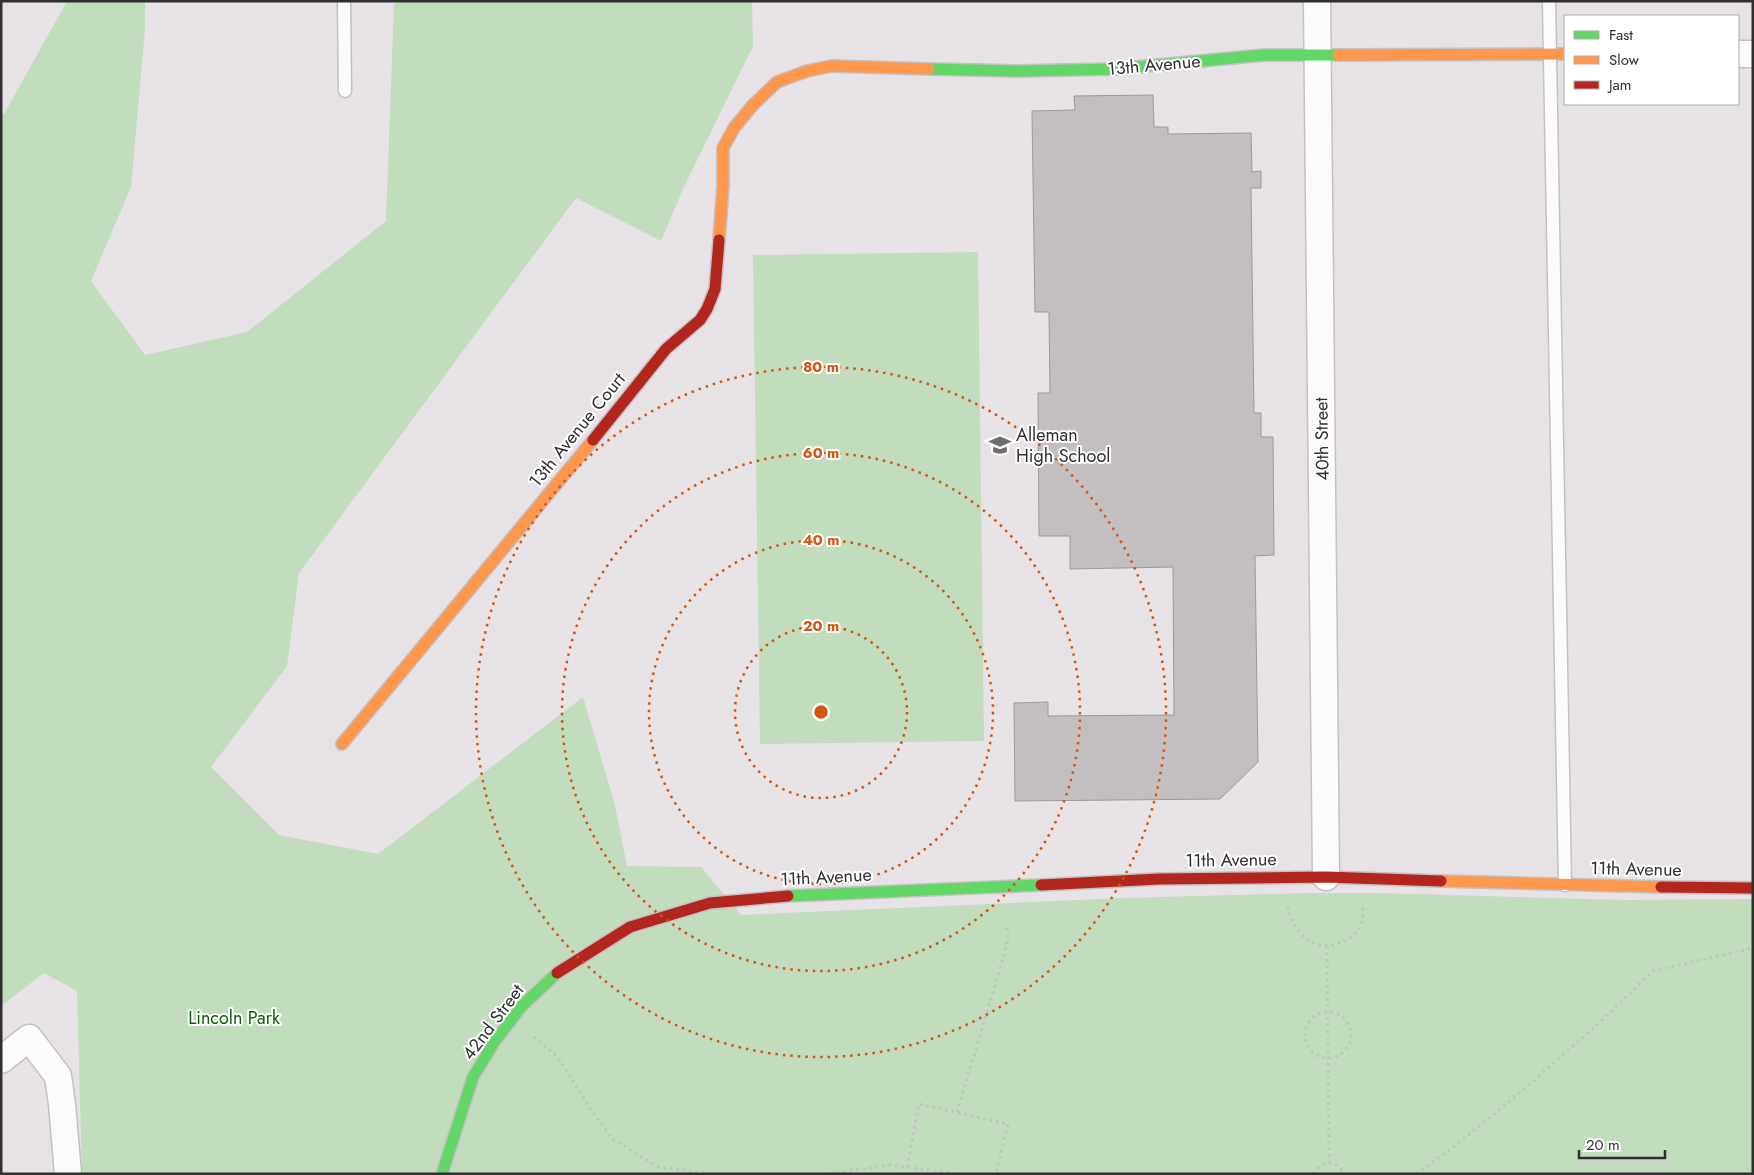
<svg xmlns="http://www.w3.org/2000/svg" width="1754" height="1175" font-family="Jost,sans-serif">
  <style>
    .green { fill: #c2dcbe }
    .building { fill: #c3bfc0; stroke: #9d999a }
    .lines { fill: none; stroke-linecap: round; stroke-linejoin: round }
    .lane-casing { stroke: #c4c0c3; stroke-width: 15 }
    .street-casing { stroke: #c4c0c3; stroke-width: 29 }
    .fast-casing { stroke: #c4c0c3; stroke-width: 14 }
    .slow-casing { stroke: #c4c0c3; stroke-width: 14 }
    .jam-casing { stroke: #c4c0c3; stroke-width: 14 }
    .path { stroke: #c3c3c3; stroke-width: 3; stroke-dasharray: 2.5 4; stroke-linecap: butt }
    .lane { stroke: #fbfbfb; stroke-width: 12 }
    .street { stroke: #fbfbfb; stroke-width: 26 }
    .fast { stroke: #63d668; stroke-width: 11 }
    .slow { stroke: #ff974d; stroke-width: 11 }
    .jam { stroke: #b3261e; stroke-width: 11 }
    .ring { fill: none; stroke: #d65510; stroke-width: 2.5; stroke-dasharray: 2.5 5 }
    .labels { text-anchor: middle; dominant-baseline: central; stroke-width: 4; stroke-linejoin: round; paint-order: stroke }
    .street-label { font-size: 18px; fill: #322f32; stroke: #fff }
    .poi-label { font-size: 18px; fill: #322f32; stroke: #fff; text-anchor: start }
    .park-label { font-size: 18px; fill: #0c5d03; stroke: #fff }
    .centre { fill: #d65510; stroke: #fff; stroke-width: 2.5 }
    .ring-label { font-size: 15px; text-anchor: middle; font-weight: bold; fill: #d65510; stroke: #fff; stroke-width: 4; stroke-linejoin: round; paint-order: stroke }
  </style>
  <rect width="100%" height="100%" fill="#e7e2e6"/>
  <!-- green -->
  <g class="green">
    <path d="M67 1H145V29L131 187 91 281 145 355 247 332 386 221 394 4 398 1H752L753 46 683 189 661 241 576 198 299 573 287 666 211 767 279 835 378 854 583 697 614 801 627 866 701 867 741 915 1123 898 1308 893H1376L1625 900 1753 899V1174H82L77 991 44 973 1 1006V115L4 114Z"/>
    <path d="M978 252 984 741 760 744 753 255Z"/>
  </g>
  <!-- building -->
  <path class="building" d="M1153 95 1154 127H1168V134L1251 133 1252 172 1261 171V188H1251L1254 413H1261V437H1273L1274 555 1255 556 1258 762 1220 799 1015 801 1014 703 1048 702V716L1174 715 1173 567 1070 569V536H1039L1038 393H1050L1049 312H1035L1032 111 1075 110 1074 96Z"/>
  <g class="lines">
    <!-- lane casing -->
    <g class="lane-casing">
      <g id="lane">
        <path d="M344 1 345 91"/>
        <path d="M1549 1 1565 885"/>
      </g>
    </g>
    <!-- street casing -->
    <g class="street-casing">
      <g id="street">
        <path d="M1317 1 1326 877"/>
        <path d="M1738 54H1753"/>
        <path d="M1 1060 29 1038 58 1076 62 1104 68 1174"/>
      </g>
    </g>
    <!-- fast casing -->
    <g class="fast-casing">
      <g id="fast">
        <path d="M929 69 1018 71 1116 69 1264 55H1338"/>
        <path d="M788 896 1041 885"/>
        <path d="M442 1174 473 1077 495 1041 522 1006 557 973"/>
      </g>
    </g>
    <!-- slow casing -->
    <g class="slow-casing">
      <g id="slow">
        <path d="M1338 55 1565 54"/>
        <path d="M719 240 723 186V148L734 128 753 105 777 82 807 71 832 66 929 69"/>
        <path d="M342 744 593 440"/>
        <path d="M1441 881 1661 887"/>
      </g>
    </g>
    <!-- jam casing -->
    <g class="jam-casing">
      <g id="jam">
        <path d="M593 440 666 349 700 320 707 309 715 289 719 240"/>
        <path d="M1041 885 1159 879 1326 877 1441 881"/>
        <path d="M1661 887 1753 888"/>
        <path d="M557 973 630 927 710 903 788 896"/>
      </g>
    </g>
    <!-- path -->
    <g class="path">
      <path d="M1288 906C1292 934 1316 955 1344 941 1349 939 1356 935 1359 929 1363 923 1363 914 1363 906"/>
      <path d="M1327 946 1329 1163"/>
      <circle cx="1328" cy="1035" r="23"/>
      <path d="M534 1037 558 1057 583 1098 612 1139 659 1167 716 1174"/>
      <path d="M957 1112 1000 969 1008 938 1007 927"/>
      <path d="M907 1167 919 1104 1008 1124 996 1174"/>
      <path d="M824 1174 890 1165 960 1174"/>
      <path d="M1314 1174C1321 1160 1337 1159 1344 1174"/>
      <path d="M1416 1174 1452 1148 1522 1091 1599 1023 1653 971 1753 948"/>
    </g>
    <!-- lane -->
    <use href="#lane" class="lane"/>
    <!-- street -->
    <use href="#street" class="street"/>
    <!-- fast -->
    <use href="#fast" class="fast"/>
    <!-- slow -->
    <use href="#slow" class="slow"/>
    <!-- jam -->
    <use href="#jam" class="jam"/>
  </g>
  <!-- distance rings -->
  <g class="ring">
    <circle cx="821" cy="712" r="86"/>
    <circle cx="821" cy="712" r="172"/>
    <circle cx="821" cy="712" r="259"/>
    <circle cx="821" cy="712" r="345"/>
  </g>
  <!-- icons -->
  <defs>
    <g id="school-bare" transform="scale(1.725)"><path d="M0-5L7-2L0 1L-7-2ZM-4 1L0 2.5L4 1V4Q0 6-4 4Z" fill="#716e71" stroke="#fff" stroke-width="2.5" paint-order="stroke"/></g>
  </defs>
  <g fill-rule="evenodd">
    <use href="#school-bare" x="1000" y="445"/>
  </g>
  <g class="labels">
    <!-- street labels -->
    <g class="street-label">
      <text transform="translate(1154 65) rotate(-5)">13th Avenue</text>
      <text transform="translate(577 430) rotate(-51)">13th Avenue Court</text>
      <text transform="translate(1322 439) rotate(-91)">40th Street</text>
      <text transform="translate(1231 860) rotate(-1)">11th Avenue</text>
      <text transform="translate(1636 869) rotate(1)">11th Avenue</text>
      <text transform="translate(826 877) rotate(-3)">11th Avenue</text>
      <text transform="translate(493 1022) rotate(-53)">42nd Street</text>
    </g>
    <!-- poi labels -->
    <g class="poi-label">
      <text x="1016" y="435">Alleman<tspan x="1016" dy="21">High School</tspan></text>
    </g>
    <!-- park labels -->
    <g class="park-label">
      <text x="234" y="1018">Lincoln Park</text>
    </g>
  </g>
  <circle cx="821" cy="712" r="8" class="centre"/>
  <g class="ring-label">
    <text x="821" y="372">80 m</text>
    <text x="821" y="458">60 m</text>
    <text x="821" y="545">40 m</text>
    <text x="821" y="631">20 m</text>
  </g>
  <!-- border -->
  <rect width="1754" height="1175" fill="none" stroke="#322f32" stroke-width="5"/>
  <!-- legend -->
  <rect x="1564" y="15" width="175" height="90" fill="#ffffff" stroke="#adacad"/>
  <rect x="1574" y="31" width="25" height="8" fill="#63d668" stroke="#adacad"/>
  <text x="1609" y="40" font-size="15" fill="#322f32">Fast</text>
  <rect x="1574" y="56" width="25" height="8" fill="#ff974d" stroke="#adacad"/>
  <text x="1609" y="65" font-size="15" fill="#322f32">Slow</text>
  <rect x="1574" y="81" width="25" height="8" fill="#b3261e" stroke="#adacad"/>
  <text x="1609" y="90" font-size="15" fill="#322f32">Jam</text>
  <!-- scale -->
  <path d="M1579 1150v8h86v-8" fill="none" stroke="#322f32" stroke-width="2.5"/>
  <text x="1586" y="1150" font-size="15" fill="#322f32" stroke="#ffffff" stroke-width="4" paint-order="stroke">20 m</text>
</svg>
